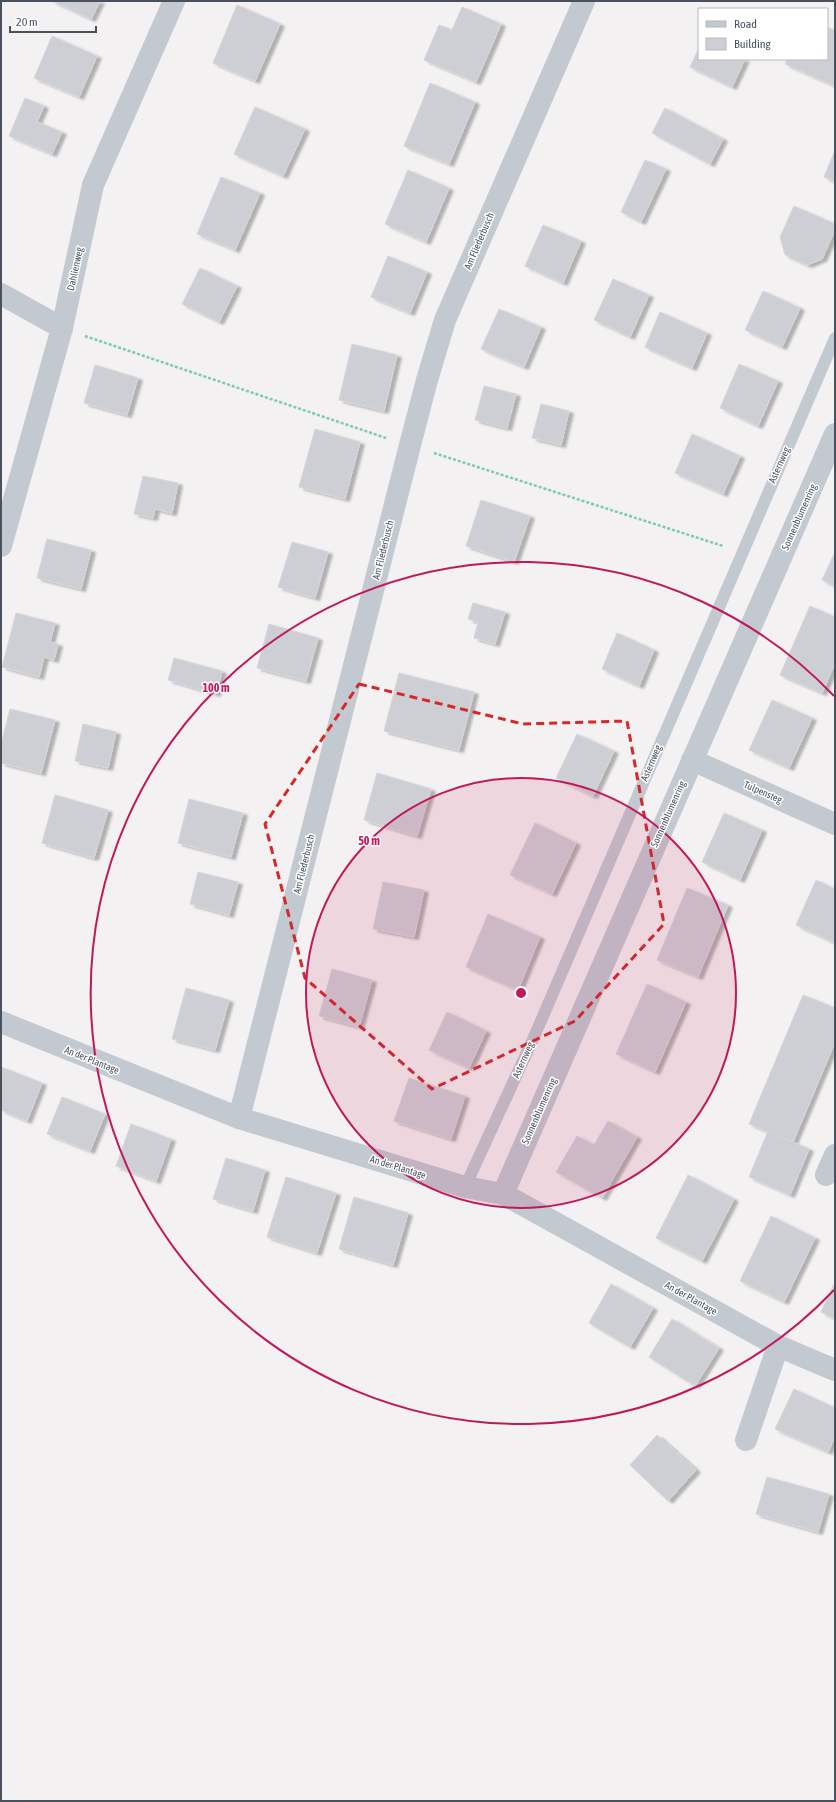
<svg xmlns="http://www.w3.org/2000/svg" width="836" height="1802" font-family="'Asap Condensed',sans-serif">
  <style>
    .building { fill: #cecfd5; stroke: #d5d6dc; filter: url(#shadow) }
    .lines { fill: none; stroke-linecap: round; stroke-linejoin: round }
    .path { stroke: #7ccaaf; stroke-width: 2.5; stroke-dasharray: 3 2; stroke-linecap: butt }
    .lane { stroke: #c2c9d1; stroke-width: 12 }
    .street { stroke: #c2c9d1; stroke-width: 22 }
    .marked { fill: none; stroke: #d62828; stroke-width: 3; stroke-dasharray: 8 5; stroke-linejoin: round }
    .ring { fill: none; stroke: #c2185b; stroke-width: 2 }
    .labels { text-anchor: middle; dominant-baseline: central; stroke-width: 3; stroke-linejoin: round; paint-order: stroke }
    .street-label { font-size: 10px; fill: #49515d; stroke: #fff }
    .centre { fill: #c2185b; stroke: #fff; stroke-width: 2 }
    .ring-label { font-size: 12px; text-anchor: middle; font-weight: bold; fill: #c2185b; stroke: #fff; stroke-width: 3; stroke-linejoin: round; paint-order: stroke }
  </style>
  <defs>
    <filter id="shadow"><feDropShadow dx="4.5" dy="2.5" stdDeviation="1" flood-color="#0004"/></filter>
  </defs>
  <rect width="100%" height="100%" fill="#f3f1f1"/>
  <!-- building -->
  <g class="building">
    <path d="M52 1H100L91 19Z"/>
    <path d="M237 5 280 24 255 81 213 63Z"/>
    <path d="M462 7 501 24 476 82 424 60 439 25 452 30Z"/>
    <path d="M827 27 835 31V86L785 64 787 59H827Z"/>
    <path d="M52 36 97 56 79 97 34 78Z"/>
    <path d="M699 48V59H745L732 87 690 67Z"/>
    <path d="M430 83 475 102 449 164 404 146Z"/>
    <path d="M25 98 44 106 37 122 62 132 52 154 9 136Z"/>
    <path d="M255 107 305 129 283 176 234 154Z"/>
    <path d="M665 108 723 139 710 164 652 133Z"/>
    <path d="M835 150V182L824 177Z"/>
    <path d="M645 160 666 169 641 222 621 212Z"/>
    <path d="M408 170 449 188 426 242 385 224Z"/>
    <path d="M221 177 260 193 235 250 197 234Z"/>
    <path d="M794 206 835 224V230L822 259 807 265 785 255 780 237Z"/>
    <path d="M543 225 581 241 563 283 525 266Z"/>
    <path d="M388 256 427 272 410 313 371 297Z"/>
    <path d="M200 268 237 286 219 322 182 304Z"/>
    <path d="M613 279 649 295 630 337 594 320Z"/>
    <path d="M763 291 800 308 782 347 745 330Z"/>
    <path d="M499 309 541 327 524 367 481 349Z"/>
    <path d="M660 312 707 333 692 368 645 347Z"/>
    <path d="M352 344 397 355 384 411 339 400Z"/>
    <path d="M739 364 778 381 758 426 720 408Z"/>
    <path d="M95 365 138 378 127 415 84 403Z"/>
    <path d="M484 386 516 394 507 428 475 420Z"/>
    <path d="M541 404 569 411 561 445 532 438Z"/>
    <path d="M315 429 360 442 345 499 299 487Z"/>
    <path d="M692 434 740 456 723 494 675 473Z"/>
    <path d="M143 476 178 483 172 513 155 509 153 518 134 514Z"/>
    <path d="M481 500 530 516 514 562 466 546Z"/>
    <path d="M47 539 91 550 81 589 37 578Z"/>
    <path d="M292 542 328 552 315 598 278 587Z"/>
    <path d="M835 552V586L822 580Z"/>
    <path d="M473 603 505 612 495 644 474 638 478 622 468 619Z"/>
    <path d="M810 606 835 617V663L822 693 780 675Z"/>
    <path d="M16 613 55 623 50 642 58 644 54 660 44 657 39 677 2 667Z"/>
    <path d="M269 624 318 638 306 681 257 668Z"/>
    <path d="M617 633 654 650 639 686 602 669Z"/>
    <path d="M174 658 222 671 216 694 168 680Z"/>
    <path d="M399 673 474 692 459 750 384 731Z"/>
    <path d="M772 700 812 718 789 768 749 750Z"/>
    <path d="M10 709 55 720 41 773 1 763V744Z"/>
    <path d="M83 724 116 732 108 768 75 761Z"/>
    <path d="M577 734 614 751 593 796 556 778Z"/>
    <path d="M377 773 431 789 417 836 364 820Z"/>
    <path d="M55 795 108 810 94 858 42 843Z"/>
    <path d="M189 799 243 813 231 857 178 843Z"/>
    <path d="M724 813 762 830 740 880 702 862Z"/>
    <path d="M535 823 576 843 552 894 510 875Z"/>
    <path d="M198 872 238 882 229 915 190 904Z"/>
    <path d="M816 880 835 889V943L796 925Z"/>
    <path d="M383 882 424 890 414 937 373 929Z"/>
    <path d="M687 888 728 905 698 977 657 960Z"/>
    <path d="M488 914 540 937 518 990 466 967Z"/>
    <path d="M332 969 372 980 359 1027 319 1016Z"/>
    <path d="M647 984 686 1002 655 1072 616 1054Z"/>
    <path d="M186 988 229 1000 215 1050 172 1039Z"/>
    <path d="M803 995 835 1008V1042L793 1142 749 1124Z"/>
    <path d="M447 1012 486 1031 469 1068 429 1050Z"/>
    <path d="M1 1067 42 1083 27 1121 1 1110Z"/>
    <path d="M409 1078 465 1096 451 1139 394 1121Z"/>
    <path d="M62 1097 105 1114 90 1151 47 1134Z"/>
    <path d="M608 1121 637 1137 602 1198 556 1172 577 1136 594 1145Z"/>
    <path d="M131 1124 171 1139 156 1181 116 1166Z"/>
    <path d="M768 1131 809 1149 790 1195 749 1177Z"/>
    <path d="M226 1158 265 1170 253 1211 213 1199Z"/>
    <path d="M688 1175 734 1199 702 1261 656 1238Z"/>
    <path d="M286 1177 336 1193 317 1253 267 1237Z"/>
    <path d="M354 1197 408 1213 393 1265 339 1249Z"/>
    <path d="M771 1216 815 1238 784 1302 740 1281Z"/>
    <path d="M611 1284 653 1308 630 1347 589 1323Z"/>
    <path d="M834 1284H835V1319L821 1312Z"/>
    <path d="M672 1319 719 1348 695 1386 649 1357Z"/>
    <path d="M794 1389 835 1408V1437L828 1452 775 1429Z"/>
    <path d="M657 1435 696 1470 668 1501 630 1465Z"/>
    <path d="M767 1477 829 1494 818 1532 756 1514Z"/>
  </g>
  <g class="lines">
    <!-- path -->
    <g class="path">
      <path d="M85 336 386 438"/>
      <path d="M434 453 723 546"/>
    </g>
    <!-- lane -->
    <path class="lane" d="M465 1187 534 1037 835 338"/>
    <!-- street -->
    <g class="street">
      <path d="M1 294 62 328"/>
      <path d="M1 546 62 328 93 185 174 1"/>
      <path d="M692 760 835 824"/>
      <path d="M1 1022 239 1118 465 1187 503 1194 778 1346 835 1370"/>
      <path d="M239 1118 410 445 427 380 445 320 584 1"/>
      <path d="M826 1175 835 1155"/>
      <path d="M503 1194 835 434"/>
      <path d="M746 1440 778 1346"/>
    </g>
  </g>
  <!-- marked area -->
  <path class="marked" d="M359 684 523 724 627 721 664 924 575 1021 432 1089 305 978 265 824Z"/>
  <!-- distance rings -->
  <circle cx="521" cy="993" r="215" fill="#c2185b" fill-opacity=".12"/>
  <g class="ring">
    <circle cx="521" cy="993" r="215"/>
    <path d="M834 1290A431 431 0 1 1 834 696"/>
  </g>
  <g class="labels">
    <!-- street labels -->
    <g class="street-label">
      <text transform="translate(479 241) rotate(-67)">Am Fliederbusch</text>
      <text transform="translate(75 269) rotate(-78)">Dahlienweg</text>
      <text transform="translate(779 465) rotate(-66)">Asternweg</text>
      <text transform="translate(799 517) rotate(-66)">Sonnenblumenring</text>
      <text transform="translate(383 550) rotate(-76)">Am Fliederbusch</text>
      <text transform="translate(651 763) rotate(-67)">Asternweg</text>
      <text transform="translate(763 792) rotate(24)">Tulpensteg</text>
      <text transform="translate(668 814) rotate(-66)">Sonnenblumenring</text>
      <text transform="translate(304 864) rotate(-76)">Am Fliederbusch</text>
      <text transform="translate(92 1060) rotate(22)">An der Plantage</text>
      <text transform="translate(523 1060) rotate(-66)">Asternweg</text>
      <text transform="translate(539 1111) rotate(-66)">Sonnenblumenring</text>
      <text transform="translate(398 1167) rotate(17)">An der Plantage</text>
      <text transform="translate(691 1298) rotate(29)">An der Plantage</text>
    </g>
  </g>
  <circle cx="521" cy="993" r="6" class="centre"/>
  <g class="ring-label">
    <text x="216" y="692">100 m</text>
    <text x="369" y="845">50 m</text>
  </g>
  <!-- border -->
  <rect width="836" height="1802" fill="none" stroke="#49515d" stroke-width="4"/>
  <!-- legend -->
  <rect x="698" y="8" width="130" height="52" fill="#ffffff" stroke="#b6b9be"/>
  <rect x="706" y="21" width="20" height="6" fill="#c2c9d1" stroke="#b6b9be"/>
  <text x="734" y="28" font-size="12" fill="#49515d">Road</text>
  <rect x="706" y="38" width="20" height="12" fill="#cecfd5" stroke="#b6b9be"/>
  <text x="734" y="48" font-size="12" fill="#49515d">Building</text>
  <!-- scale -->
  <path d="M10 26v6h86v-6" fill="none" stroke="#49515d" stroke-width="2"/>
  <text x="16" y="26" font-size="12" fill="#49515d" stroke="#ffffff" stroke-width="3" paint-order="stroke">20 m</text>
</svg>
